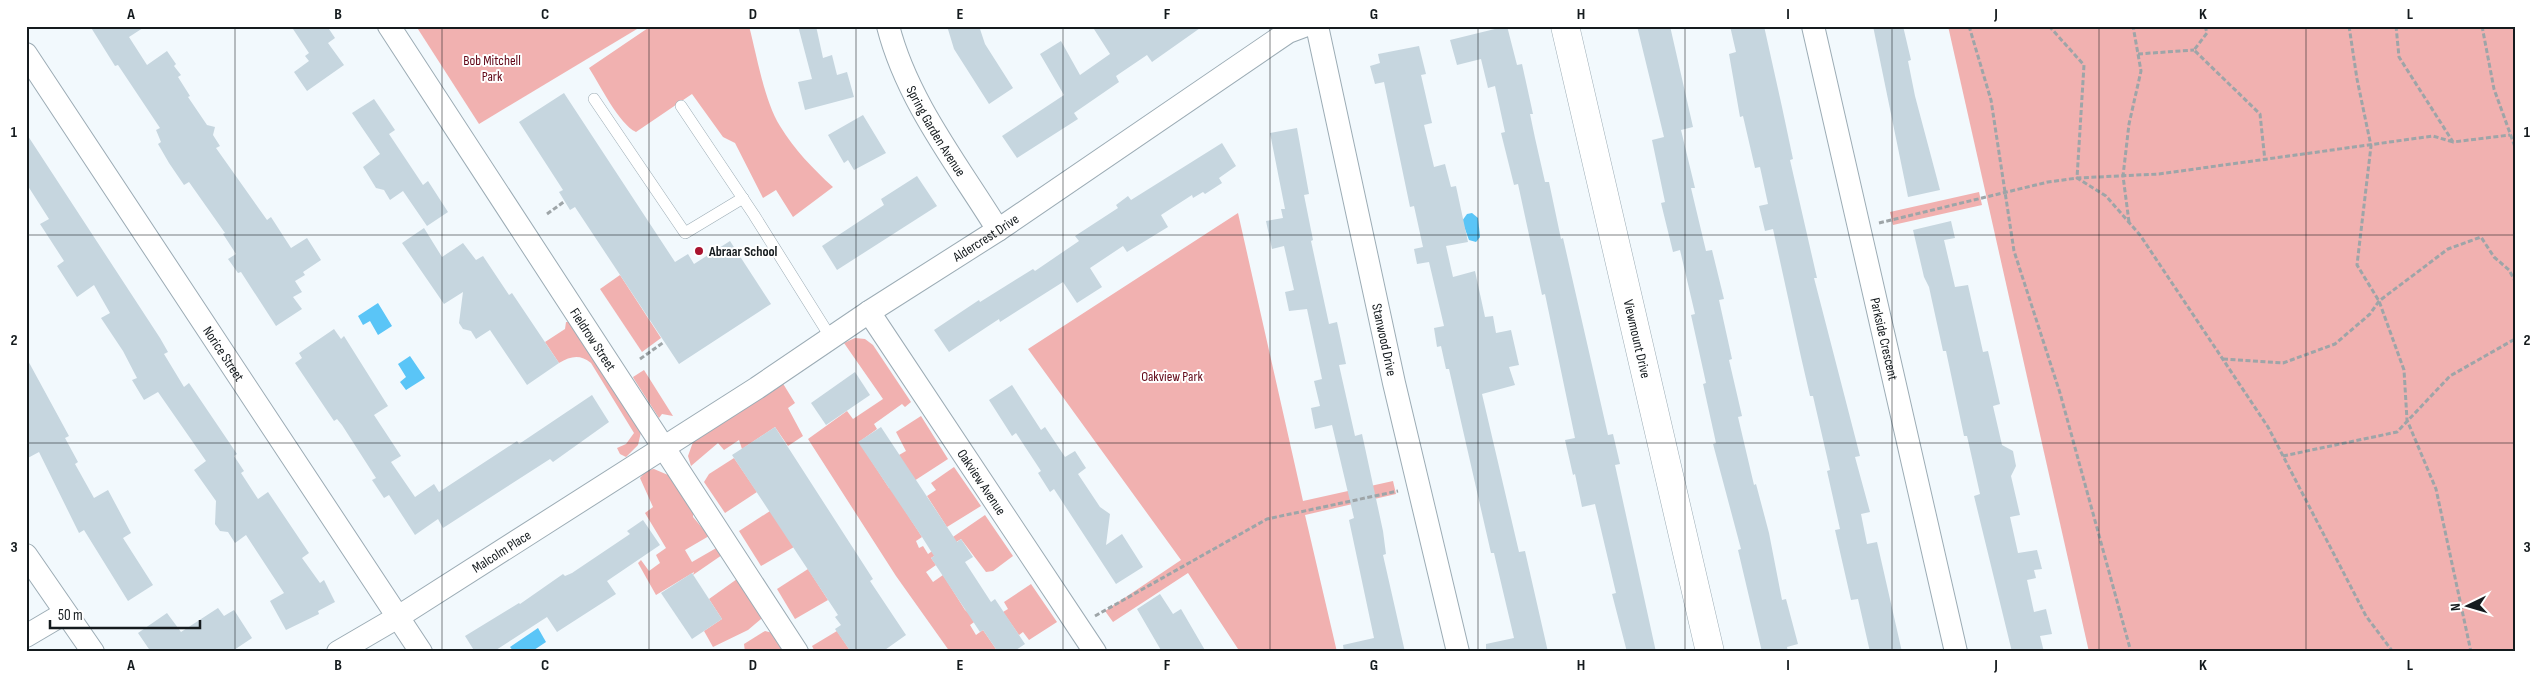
<svg xmlns="http://www.w3.org/2000/svg" width="2541" height="678" font-family="'Sofia Sans Condensed',sans-serif">
  <style>
    .green { fill: #f1b1b0 }
    .water { fill: #5ac5f7 }
    .building { fill: #c6d6df }
    .lines { fill: none; stroke-linecap: round; stroke-linejoin: round }
    .service-casing { stroke: #9cacb5; stroke-width: 12 }
    .minor-casing { stroke: #9cacb5; stroke-width: 24 }
    .tertiary-casing { stroke: #9cacb5; stroke-width: 29 }
    .path { stroke: #9ea5a8; stroke-width: 3; stroke-dasharray: 5 2.5; stroke-linecap: butt }
    .service { stroke: #fff; stroke-width: 11 }
    .minor { stroke: #fff; stroke-width: 22 }
    .tertiary { stroke: #fff; stroke-width: 28 }
    .grid { fill: none; stroke: #151b1e; stroke-width: 1; stroke-opacity: 0.55 }
    .poi-dot { fill: #a9132e; stroke: #fff; stroke-width: 2 }
    .labels { text-anchor: middle; dominant-baseline: central; stroke-width: 4; stroke-linejoin: round; paint-order: stroke }
    .park-label { font-size: 14px; fill: #610616; stroke: #fff }
    .street-label { font-size: 14px; fill: #151b1e; stroke: #fff }
    .poi-label { font-size: 14px; font-weight: bold; fill: #151b1e; stroke: #fff; text-anchor: start }
    .neatline { fill: none; stroke: #151b1e; stroke-width: 2 }
    .grid-label { font-size: 16px; text-anchor: middle; font-weight: bold; fill: #151b1e }
  </style>
  <rect width="100%" height="100%" fill="#f2f9fd"/>
  <!-- green -->
  <g class="green">
    <path d="M416 26H642L479 124Z"/>
    <path d="M651 26H749C757 56 764 100 780 126 794 149 813 169 833 187L793 217 776 190 763 198 735 143 723 137 692 94 636 132C619 124 600 85 589 68Z"/>
    <path d="M1948 26H2515V652H2089Z"/>
    <path d="M1979 192 1982 205 1893 225 1890 212Z"/>
    <path d="M1238 213 1303 501 1393 481 1396 494 1305 515 1337 652H1240L1188 573 1113 622 1105 611 1181 560 1028 349Z"/>
    <path d="M620 275 661 338 642 352 600 289Z"/>
    <path d="M566 322H569L641 432 638 445 626 457 620 454 617 448 626 444 634 433 591 363C580 354 571 356 559 363L545 342 565 329Z"/>
    <path d="M855 338 865 339 873 345 911 402 905 407 902 404 874 424 877 429 859 442 889 488 899 455 906 451 896 432 921 416 948 459 914 481 898 500 922 537 916 541 919 548 923 546 928 554 985 515 1013 556 993 571 986 572 961 539 931 558 936 565 926 572 933 582 943 575 965 610 977 620 970 625 976 635 983 630 998 652H950L896 576 808 439 847 411 853 419 883 399 844 343Z"/>
    <path d="M644 370 673 416 662 414 659 418 634 379 633 377Z"/>
    <path d="M782 382 795 403 788 408 803 436 788 446 775 427 742 449 739 440 724 450 718 443 691 466 688 456 693 442Z"/>
    <path d="M734 458 757 492 725 513 704 482 709 474Z"/>
    <path d="M954 467 981 506 947 527 927 496 936 490 931 483Z"/>
    <path d="M654 469 668 475 693 512V517L709 536 685 550 692 562 718 547 722 555 693 575 694 572 656 595 638 563 641 560 649 571 660 563 656 555 666 548 645 513 653 507 640 478 647 470Z"/>
    <path d="M770 511 794 547 761 566 739 531Z"/>
    <path d="M808 569 828 600 795 619 777 589Z"/>
    <path d="M737 579 762 616 761 619 748 630 713 647 704 631 722 619 709 599Z"/>
    <path d="M1031 584 1057 622 1029 640 1023 632 1019 635 1003 612 1008 609 1004 602Z"/>
    <path d="M765 631 773 633 785 652H745L744 644Z"/>
    <path d="M837 631 851 652H815L812 646Z"/>
  </g>
  <!-- water -->
  <g class="water">
    <path d="M1472 213 1478 218 1480 237 1476 242 1469 240 1462 221 1467 214Z"/>
    <path d="M378 303 392 326 378 335 370 321 363 325 358 316Z"/>
    <path d="M410 356 425 378 406 390 400 382 406 377 398 364Z"/>
    <path d="M538 628 546 642 531 652H514L510 647Z"/>
  </g>
  <!-- building -->
  <g class="building">
    <path d="M90 26H146L129 37 147 65 167 51 176 64 174 66 181 75 178 77 190 96 188 97 207 125 215 127 213 135 220 146 216 148 267 220 271 217 291 248 307 238 321 260 303 272 305 275 295 281 302 292 293 297 302 309 276 326 241 272 238 273 228 259 236 254 223 234 225 233 189 182 184 185 169 163 158 144 161 142 156 130 160 128 118 65 115 66Z"/>
    <path d="M291 26H327L335 38 328 43 344 65 307 91 294 72 309 61 305 56 309 53Z"/>
    <path d="M798 26H816L823 58 832 55 837 75 847 72 854 97 805 110 798 82 812 79Z"/>
    <path d="M947 26H979L985 44 1013 88 989 104 954 49Z"/>
    <path d="M1092 26H1203L1152 62 1147 55 1116 76 1119 82 1074 113 1078 119 1017 158 1002 136 1064 95 1040 54 1061 41 1080 75 1110 54Z"/>
    <path d="M1507 26 1517 65 1522 64 1533 114H1530L1535 138 1545 182H1549L1561 239 1563 238 1608 435 1613 434 1620 464 1615 465 1656 652H1627L1612 594 1616 593 1595 504 1582 507 1575 474 1573 475 1565 440 1575 438 1545 294 1542 295 1518 184 1514 185 1501 133 1505 132 1495 86 1488 88 1481 59 1457 65 1450 40Z"/>
    <path d="M1637 26H1670L1693 127 1681 130 1695 188H1691L1706 251 1712 250 1724 299 1719 300 1732 359 1729 360 1742 416 1738 417 1754 485 1756 484 1769 533 1782 600 1786 599 1798 644 1787 647 1788 652H1762L1738 550 1741 549 1713 444 1716 443 1703 384 1706 383 1691 315 1695 314 1680 250 1673 252 1661 203 1665 202 1652 140 1664 137Z"/>
    <path d="M1730 26H1764L1782 107 1793 159 1790 160 1817 278H1814L1860 456 1855 457 1870 512 1861 514 1867 544 1877 542 1902 652H1870L1858 599 1851 600 1835 530 1840 529 1827 471 1830 470 1813 396H1810L1801 357 1773 229 1765 231 1759 206 1768 204 1760 167 1755 168 1743 116 1740 117 1729 54 1736 52Z"/>
    <path d="M1873 26H1903L1911 60 1908 61 1915 96 1940 190 1908 197Z"/>
    <path d="M1419 46 1426 74 1421 75 1432 123 1424 125 1434 167 1445 164 1451 187 1456 186 1468 242 1446 246 1453 277 1475 271 1485 317 1493 316 1496 333 1511 330 1519 365 1509 367 1515 385 1482 394 1519 552 1525 551 1548 652H1486V644L1514 638 1494 553H1491L1449 369H1446L1441 346 1437 347 1434 328 1444 326 1429 262 1417 264 1414 249 1423 247 1414 206 1410 207 1384 82 1375 84 1370 66 1380 63 1378 54Z"/>
    <path d="M564 93 675 262 688 254 694 264 730 241 771 304 679 364 575 207 570 210 559 192 563 190 519 122Z"/>
    <path d="M374 99 395 130 389 134 423 185 428 181 448 212 427 226 403 191 390 200 384 190 376 188 363 167 380 154 352 113Z"/>
    <path d="M863 115 886 153 854 170 848 160 844 163 828 135Z"/>
    <path d="M1297 128 1309 194 1304 195 1313 240 1311 241 1329 324 1337 322 1346 364 1339 365 1355 436 1362 434 1383 531 1386 554 1383 555 1405 652H1344L1343 645 1374 638 1349 520 1354 518 1332 425 1315 429 1311 408 1320 406 1314 381 1322 379 1307 309 1289 311 1285 292 1294 290 1284 246 1272 249 1266 221 1283 218 1281 209H1285L1270 133Z"/>
    <path d="M26 133 160 338 168 352 164 354 184 387 189 383 237 454 234 456 244 471 241 473 258 499 268 492 309 553 302 558 320 583 324 580 335 602 318 611 319 614 286 630 270 601 284 593 246 535 235 543 228 532 220 531 215 524 216 501 194 470 206 461 158 392 144 400 132 380 137 378 123 351 101 318 110 313 94 285 77 297 57 266 64 261 40 224 49 219 26 183Z"/>
    <path d="M1222 143 1236 166 1219 178 1222 183 1205 194 1203 192 1193 198 1192 195 1161 215 1168 227 1127 252 1123 246 1090 268 1102 287 1077 303 1063 282 1000 322 999 319 949 352 934 330 979 300 980 302 1033 269 1035 271 1079 241 1075 236 1118 208 1116 205 1128 196 1131 200Z"/>
    <path d="M917 176 937 206 837 270 822 246 884 205 881 199Z"/>
    <path d="M1951 221 1955 238 1944 240 1955 287 1968 285 1983 352 1988 351 2000 404 1993 406 2002 445 2013 451 2016 466 2011 476 2020 515 2010 517 2018 553 2037 550 2042 569 2034 570 2036 578 2027 580 2034 612 2046 609 2052 634 2040 636 2044 652H2012L1974 496 1980 494 1967 436H1964L1946 351H1943L1929 287 1924 277 1913 230Z"/>
    <path d="M424 228 442 257 463 243 476 260 483 256 509 295 512 293 559 363 527 385 490 330 476 339 471 331 463 329 459 323 463 292 444 304 402 243Z"/>
    <path d="M334 329 341 339 344 336 388 406 374 415 401 456 391 462 415 497 434 484 439 492 517 441 519 444 592 395 609 422 553 462 550 459 443 528 438 519 415 535 389 495 384 498 372 480 376 478 342 425 337 419 334 421 295 363 302 358 299 353Z"/>
    <path d="M26 357 69 436 65 438 78 462 75 464 94 498 108 490 131 533 123 538 153 585 128 601 84 530 79 533 39 452 26 459Z"/>
    <path d="M855 372 870 395 826 425 811 403Z"/>
    <path d="M1012 385 1041 430 1045 427 1065 457 1075 451 1086 468 1078 474 1100 507 1110 514 1106 545 1122 534 1143 567 1116 584 1054 489 1050 492 1038 473 1041 471 1016 433 1012 436 989 400Z"/>
    <path d="M775 427 873 579 870 581 906 635 882 652H851L835 629 841 625 835 617 838 615 732 455Z"/>
    <path d="M881 427 957 542 961 539 973 557 965 562 991 602 995 599 1025 644 1013 652H998L983 630 980 632 931 558 934 556 922 537 858 442Z"/>
    <path d="M643 520 660 545 607 581 616 594 557 632 547 617 493 652H475L465 636 519 603 520 604 563 574 565 576 572 573 630 534 627 531Z"/>
    <path d="M692 573 722 619 692 639 661 593Z"/>
    <path d="M1160 594 1173 614 1181 609 1206 652H1162L1137 609Z"/>
    <path d="M218 608 224 616 234 610 252 638 231 652H151L138 633 167 613 181 632Z"/>
  </g>
  <g class="lines">
    <!-- service casing -->
    <g class="service-casing">
      <g id="service">
        <path d="M594 99 685 233 743 198"/>
        <path d="M681 106 754 215 831 338"/>
      </g>
    </g>
    <!-- minor casing -->
    <g class="minor-casing">
      <g id="minor">
        <path id="s1" d="M389 26 797 652"/>
        <path id="s2" d="M888 26C907 101 958 165 998 230"/>
        <path id="s3" d="M1317 26 1394 383 1458 652"/>
        <path id="s4" d="M1813 26 1956 652"/>
        <path id="s5" d="M26 54 421 652"/>
        <path id="s6" d="M869 312 1095 652"/>
        <path d="M26 555 93 652"/>
        <path d="M26 636 65 613"/>
        <path id="s7" d="M338 652 398 617 757 388 869 312 998 230 1288 32 1304 26"/>
      </g>
    </g>
    <!-- tertiary casing -->
    <g class="tertiary-casing">
      <g id="tertiary">
        <path id="s8" d="M1565 26 1710 652"/>
      </g>
    </g>
    <!-- path -->
    <g class="path">
      <path d="M1969 26 1991 100 2014 251 2060 393 2131 652"/>
      <path d="M2049 26 2084 65 2077 178 2159 174 2433 136 2453 142"/>
      <path d="M2205 26 2207 33 2194 50 2260 114 2265 161"/>
      <path d="M2349 26 2357 79 2371 146 2357 265 2379 301 2404 370 2407 420 2436 489 2471 652"/>
      <path d="M2396 26 2399 57 2453 142 2510 135"/>
      <path d="M2482 26 2494 89 2515 147"/>
      <path d="M2138 54 2194 50"/>
      <path d="M547 214 565 201"/>
      <path d="M2129 222 2123 176 2129 124 2141 71 2133 26"/>
      <path d="M1879 223 2048 182 2077 178 2106 196 2140 235 2268 427 2366 616 2393 652"/>
      <path d="M640 359 664 342"/>
      <path d="M2223 359 2283 363 2335 344 2370 314 2379 301 2448 249 2481 237 2494 257 2509 270 2515 281"/>
      <path d="M2283 456 2397 432 2450 376 2515 339"/>
      <path d="M1095 616 1267 519 1398 491"/>
    </g>
    <!-- service -->
    <use href="#service" class="service"/>
    <!-- minor -->
    <use href="#minor" class="minor"/>
    <!-- tertiary -->
    <use href="#tertiary" class="tertiary"/>
  </g>
  <!-- grid -->
  <path class="grid" d="M235 26V652M442 26V652M649 26V652M856 26V652M1063 26V652M1270 26V652M1478 26V652M1685 26V652M1892 26V652M2099 26V652M2306 26V652M26 235H2515M26 443H2515"/>
  <!-- markers -->
  <circle class="poi-dot" cx="699" cy="251" r="5"/>
  <g class="labels">
    <!-- park labels -->
    <g class="park-label">
      <text x="492" y="60">Bob Mitchell<tspan x="492" dy="16">Park</tspan></text>
      <text x="1172" y="376">Oakview Park</text>
    </g>
    <!-- street labels -->
    <g class="street-label">
      <text stroke="none"><textPath href="#s2" startOffset="116">Spring Garden Avenue</textPath></text>
      <text stroke="none"><textPath href="#s7" startOffset="769">Aldercrest Drive</textPath></text>
      <text stroke="none"><textPath href="#s1" startOffset="374">Fieldrow Street</textPath></text>
      <text stroke="none"><textPath href="#s8" startOffset="321">Viewmount Drive</textPath></text>
      <text stroke="none"><textPath href="#s4" startOffset="321">Parkside Crescent</textPath></text>
      <text stroke="none"><textPath href="#s3" startOffset="321">Stanwood Drive</textPath></text>
      <text stroke="none"><textPath href="#s5" startOffset="359">Norice Street</textPath></text>
      <text stroke="none"><textPath href="#s6" startOffset="204">Oakview Avenue</textPath></text>
      <text stroke="none"><textPath href="#s7" startOffset="192">Malcolm Place</textPath></text>
    </g>
    <!-- poi labels -->
    <g class="poi-label">
      <text x="709" y="251">Abraar School</text>
    </g>
  </g>
  <!-- border -->
  <rect width="2541" height="678" fill="none" stroke="#ffffff" stroke-width="55"/>
  <!-- north arrow -->
  <g transform="translate(2468 606) rotate(265)" stroke="#ffffff" stroke-width="4" paint-order="stroke">
  <path d="M0-4L9 19L0 12L-9 19Z" fill="#151b1e"/>
  <text y="-8" font-size="14" font-weight="bold" text-anchor="middle" fill="#151b1e">N</text>
  </g>
  <!-- scale -->
  <path d="M50 620v8h150v-8" fill="none" stroke="#151b1e" stroke-width="2.5"/>
  <text x="58" y="620" font-size="15" fill="#151b1e" stroke="#ffffff" stroke-width="4" paint-order="stroke">50 m</text>
  <rect x="28" y="28" width="2486" height="622" class="neatline"/>
  <g class="grid-label">
    <text x="131" y="19">A</text>
    <text x="338" y="19">B</text>
    <text x="545" y="19">C</text>
    <text x="753" y="19">D</text>
    <text x="960" y="19">E</text>
    <text x="1167" y="19">F</text>
    <text x="1374" y="19">G</text>
    <text x="1581" y="19">H</text>
    <text x="1788" y="19">I</text>
    <text x="1996" y="19">J</text>
    <text x="2203" y="19">K</text>
    <text x="2410" y="19">L</text>
    <text x="14" y="137">1</text>
    <text x="2527" y="137">1</text>
    <text x="14" y="345">2</text>
    <text x="2527" y="345">2</text>
    <text x="14" y="552">3</text>
    <text x="2527" y="552">3</text>
    <text x="131" y="670">A</text>
    <text x="338" y="670">B</text>
    <text x="545" y="670">C</text>
    <text x="753" y="670">D</text>
    <text x="960" y="670">E</text>
    <text x="1167" y="670">F</text>
    <text x="1374" y="670">G</text>
    <text x="1581" y="670">H</text>
    <text x="1788" y="670">I</text>
    <text x="1996" y="670">J</text>
    <text x="2203" y="670">K</text>
    <text x="2410" y="670">L</text>
  </g>
</svg>
